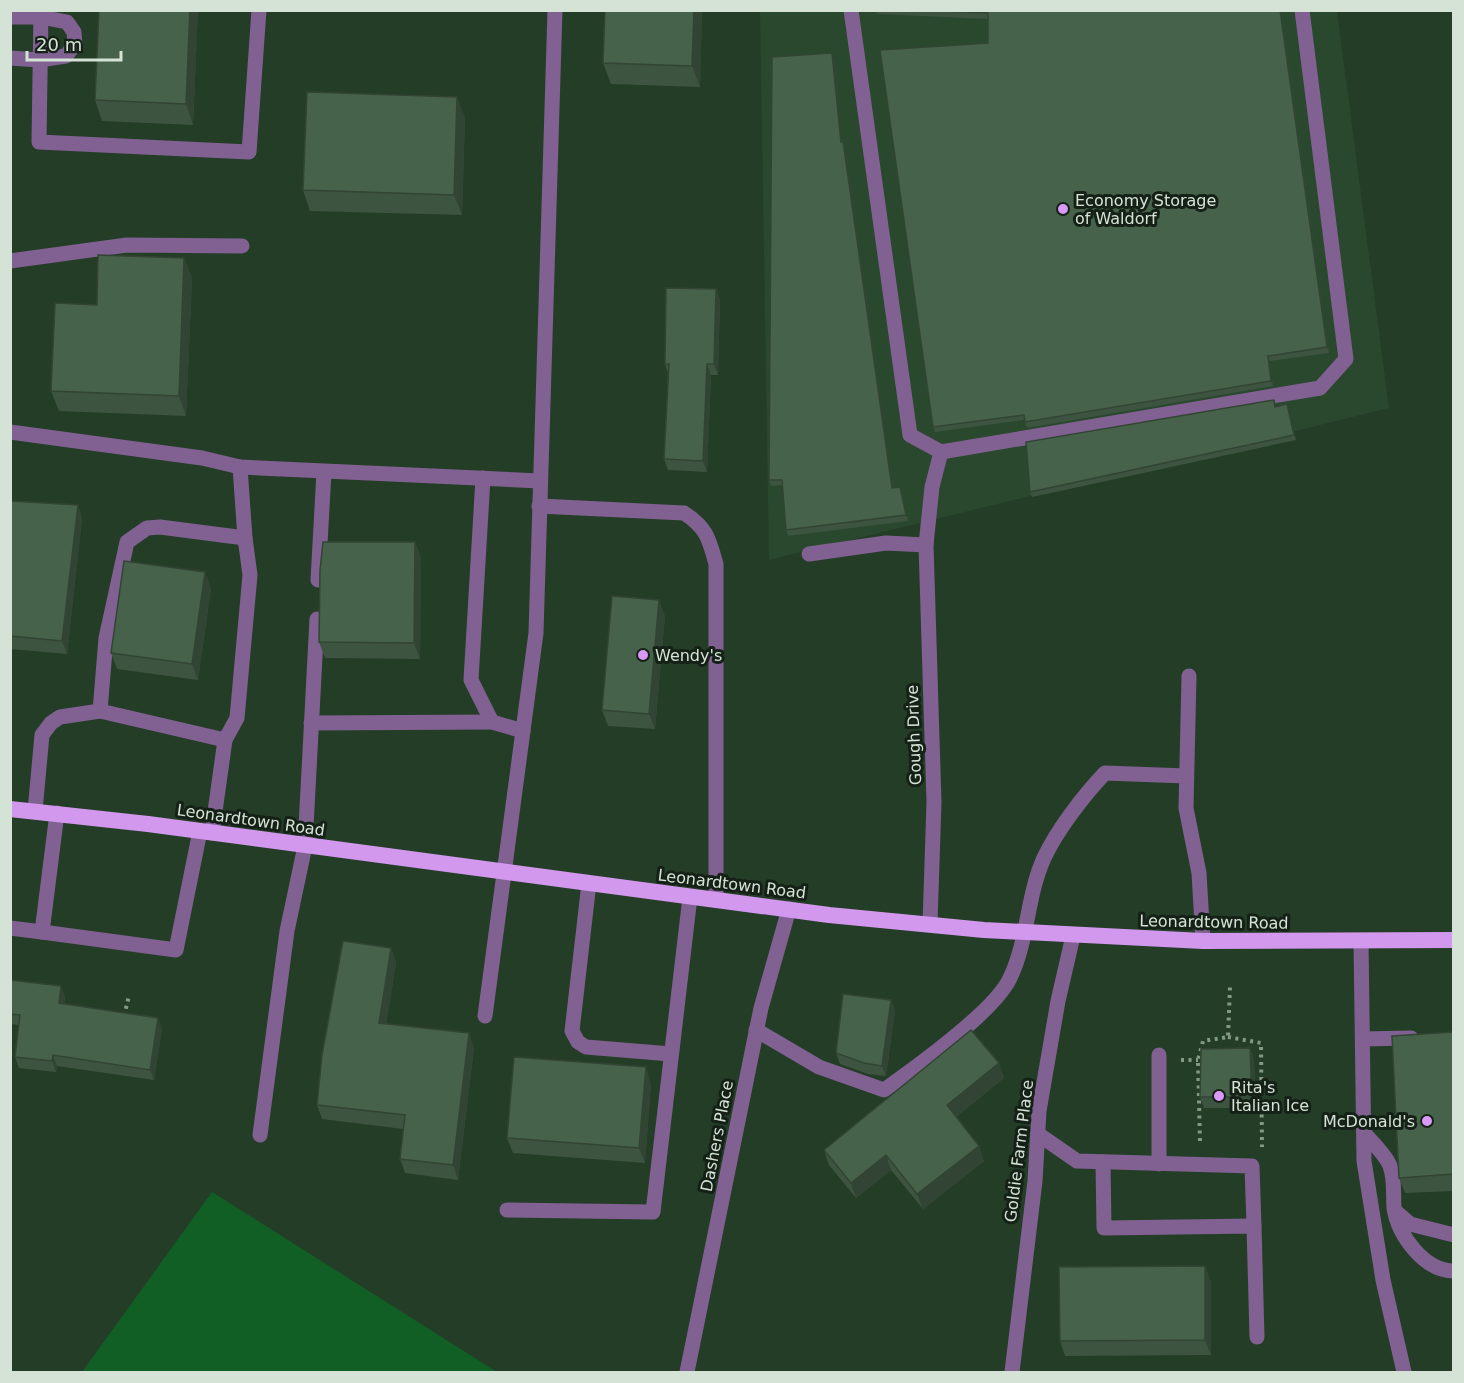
<svg xmlns="http://www.w3.org/2000/svg" width="1464" height="1383" font-family="'DejaVu Sans',sans-serif">
  <style>
    .built { fill: #29482d }
    .green { fill: #125f26 }
    .lines { fill: none; stroke-linecap: round; stroke-linejoin: round }
    .path { stroke: #849886; stroke-width: 4; stroke-dasharray: 3 4.5; stroke-linecap: butt }
    .service { stroke: #816191; stroke-width: 15 }
    .minor { stroke: #816191; stroke-width: 15 }
    .trunk { stroke: #d298ee; stroke-width: 16 }
    .wall { fill: #3d5440 }
    .shaded-wall { fill: #324534 }
    .building { fill: #47624a; stroke: #324534; stroke-width: 1.5 }
    .poi-dot { fill: #d99af7; stroke: #152117; stroke-width: 2 }
    .labels { text-anchor: middle; dominant-baseline: central; stroke-width: 6; stroke-linejoin: round; paint-order: stroke }
    .poi-label { font-size: 16px; fill: #d4e3d5; stroke: #152117; text-anchor: start }
    .street-label { font-size: 16px; fill: #d4e3d5; stroke: #152117 }
  </style>
  <rect width="100%" height="100%" fill="#243d27"/>
  <!-- built -->
  <path class="built" d="M760 11H1337L1389 408 769 560Z"/>
  <!-- green -->
  <path class="green" d="M212 1192 497 1372H82Z"/>
  <g class="lines">
    <!-- path -->
    <g class="path">
      <path d="M124 1016 129 996"/>
      <path d="M1228 1037 1261 1043 1262 1147"/>
      <path d="M1181 1060H1198"/>
      <path d="M1200 1141 1198 1060 1203 1041 1228 1037 1230 987"/>
    </g>
    <!-- service -->
    <g class="service">
      <path d="M41 10 39 142 249 152 259 10"/>
      <path d="M851 10 910 435 941 452 1320 388 1346 359 1302 10"/>
      <path d="M10 17H41L67 22 74 32 75 44 66 56 39 60 10 58"/>
      <path d="M10 261 127 245 242 246"/>
      <path d="M10 432 202 458 240 467 540 481"/>
      <path d="M483 478 471 680 492 722 523 731"/>
      <path d="M539 506 684 513C707 528 709 539 716 564V900"/>
      <path d="M809 554 886 543 926 545"/>
      <path d="M318 580 324 472"/>
      <path d="M1189 676 1186 808 1199 873 1203 941"/>
      <path d="M100 711 106 638 127 542 147 528 160 527 245 538 240 467"/>
      <path d="M311 723 492 722"/>
      <path d="M225 740 237 718 250 575 245 538"/>
      <path d="M35 811 42 735 51 723 60 717 100 711 225 740 212 833"/>
      <path d="M57 813 42 932 176 950 200 831"/>
      <path d="M589 883 572 1031 578 1042 586 1047 671 1054"/>
      <path d="M930 924 934 802 926 545 932 487 941 452"/>
      <path d="M10 928 42 932"/>
      <path d="M1361 941 1364 1161 1383 1280 1404 1372"/>
      <path d="M485 1016 536 633 555 10"/>
      <path d="M756 1030 819 1067 884 1090C915 1068 995 1011 1010 978 1028 941 1027 895 1044 858 1057 830 1084 795 1105 773L1186 776"/>
      <path d="M1363 1039 1411 1038"/>
      <path d="M1159 1055V1164"/>
      <path d="M1364 1133C1372 1142 1386 1155 1390 1166 1395 1178 1393 1195 1394 1208 1398 1235 1424 1271 1454 1271"/>
      <path d="M1038 1134 1077 1161 1252 1166 1254 1226"/>
      <path d="M260 1135 287 931 305 846 317 619"/>
      <path d="M1103 1162 1104 1228 1254 1226 1257 1337"/>
      <path d="M507 1210 653 1212 690 897"/>
      <path d="M1395 1211 1410 1224 1454 1235"/>
    </g>
    <!-- minor -->
    <g class="minor">
      <path d="M687 1372 761 1008 789 909"/>
      <path d="M1012 1372 1035 1181 1039 1111 1058 1001 1073 936"/>
    </g>
    <!-- trunk -->
    <path class="trunk" d="M10 809 148 824 829 915 984 930 1203 941 1454 940"/>
  </g>
  <!-- wall -->
  <g class="wall">
    <path d="M198 10 193 125 102 121 95 100Z"/>
    <path d="M702 10 700 87 611 84 603 63Z"/>
    <path d="M875 10H1281L1329 353 1270 361 1273 386 1027 428 1024 420 935 432 933 427 988 43V19L877 14Z"/>
    <path d="M834 58 842 141H843L845 147 893 488 900 487 902 493 908 521 788 536 786 530 782 485 771 486 769 480Z"/>
    <path d="M465 117 462 215 310 211 303 190Z"/>
    <path d="M184 258 192 278 186 416 59 411 51 391 97 305Z"/>
    <path d="M716 289 720 300 718 375H711L707 472 668 470 664 459 668 373 665 364Z"/>
    <path d="M1287 404 1296 440 1032 497 1030 492 1276 407Z"/>
    <path d="M10 501 78 505 82 519 67 654 10 649Z"/>
    <path d="M415 542 421 558 420 659 325 658 319 642Z"/>
    <path d="M211 588 198 680 117 669 111 653Z"/>
    <path d="M665 616 655 729 608 726 602 710Z"/>
    <path d="M391 948 396 963 386 1024 474 1048 458 1180 405 1173 400 1159 403 1129 322 1119 317 1105Z"/>
    <path d="M10 980 65 997 64 1004 162 1029 154 1080 57 1066 56 1072 19 1068 15 1057 19 1025 10 1024Z"/>
    <path d="M891 1000 895 1010 886 1076 868 1074 840 1064 836 1053Z"/>
    <path d="M1454 1032V1191L1405 1193 1399 1178Z"/>
    <path d="M1254 1059 1256 1108H1204L1200 1097Z"/>
    <path d="M999 1063 1004 1078 956 1117 984 1161 923 1209 891 1170 856 1198 829 1165 824 1150Z"/>
    <path d="M651 1083 645 1163 513 1153 507 1138Z"/>
    <path d="M1211 1282V1355L1065 1356 1060 1341Z"/>
  </g>
  <!-- shaded-wall -->
  <g class="shaded-wall">
    <path d="M190 10H198L193 125 186 104Z"/>
    <path d="M694 10H702L700 87 692 66Z"/>
    <path d="M1280 10H1281L1329 353 1327 347Z"/>
    <path d="M832 53 834 58 843 147 841 142Z"/>
    <path d="M457 97 465 117 462 215 454 195Z"/>
    <path d="M843 141 845 147 894 494 892 488Z"/>
    <path d="M184 258 192 278 186 416 179 396Z"/>
    <path d="M716 289 720 300 718 375 714 364Z"/>
    <path d="M1268 356 1270 361 1273 386 1271 381Z"/>
    <path d="M707 364 711 375 707 472 703 461Z"/>
    <path d="M1287 404 1289 410 1296 440 1294 435Z"/>
    <path d="M900 487 902 493 908 521 906 515Z"/>
    <path d="M78 505 82 519 67 654 62 641Z"/>
    <path d="M415 542 421 558 420 659 414 643Z"/>
    <path d="M205 572 211 588 198 680 192 664Z"/>
    <path d="M659 600 665 616 655 729 649 714Z"/>
    <path d="M391 948 396 963 384 1038 379 1023Z"/>
    <path d="M61 986 65 997 63 1014 59 1003Z"/>
    <path d="M891 1000 895 1010 886 1076 882 1066Z"/>
    <path d="M158 1018 162 1029 154 1080 150 1070Z"/>
    <path d="M469 1033 474 1048 458 1180 453 1165Z"/>
    <path d="M1250 1048 1254 1059 1256 1108 1252 1097Z"/>
    <path d="M53 1055 57 1066 56 1072 52 1061Z"/>
    <path d="M999 1063 1004 1078 952 1120 947 1105Z"/>
    <path d="M646 1067 651 1083 645 1163 639 1148Z"/>
    <path d="M979 1146 984 1161 923 1209 917 1194Z"/>
    <path d="M886 1155 891 1170 856 1198 851 1183Z"/>
    <path d="M1205 1266 1211 1282V1355L1205 1340Z"/>
  </g>
  <!-- building -->
  <g class="building">
    <path d="M99 10H190L186 104 95 100Z"/>
    <path d="M605 10H694L692 66 603 63Z"/>
    <path d="M925 10H1280L1327 347 1268 356 1271 381 1025 422 1024 415 933 427 880 50 988 43V13Z"/>
    <path d="M832 53 841 142 843 141 892 488 900 487 906 515 786 530 782 480H769L772 57Z"/>
    <path d="M307 92 457 97 454 195 303 190Z"/>
    <path d="M98 255 184 258 179 396 51 391 55 303 97 305Z"/>
    <path d="M666 288 716 289 714 364H707L703 461 664 459 669 364H665Z"/>
    <path d="M1274 400 1275 407 1287 404 1294 435 1030 492 1026 442Z"/>
    <path d="M10 501 78 505 62 641 10 636Z"/>
    <path d="M323 542H415L414 643 319 642 320 570Z"/>
    <path d="M124 561 205 572 192 664 111 653Z"/>
    <path d="M612 596 659 600 649 714 602 710Z"/>
    <path d="M343 941 391 948 379 1023 469 1033 453 1165 400 1159 405 1115 317 1105 322 1055Z"/>
    <path d="M10 980 61 986 59 1003 158 1018 150 1070 53 1055 52 1061 15 1057 20 1015 10 1014Z"/>
    <path d="M843 994 891 1000 882 1066 864 1063 836 1053Z"/>
    <path d="M971 1030 999 1063 947 1105 979 1146 917 1194 886 1155 851 1183 824 1150Z"/>
    <path d="M1454 1032V1174L1399 1178 1392 1036Z"/>
    <path d="M1250 1048 1252 1097H1200L1201 1049Z"/>
    <path d="M514 1057 646 1067 639 1148 507 1138Z"/>
    <path d="M1205 1266V1340L1060 1341 1059 1267Z"/>
  </g>
  <!-- markers -->
  <g class="poi-dot">
    <circle cx="1063" cy="209" r="6"/>
    <circle cx="643" cy="655" r="6"/>
    <circle cx="1219" cy="1096" r="6"/>
    <circle cx="1427" cy="1121" r="6"/>
  </g>
  <g class="labels">
    <!-- poi labels -->
    <g class="poi-label">
      <text x="1075" y="200">Economy Storage<tspan x="1075" dy="18">of Waldorf</tspan></text>
      <text x="655" y="655">Wendy's</text>
      <text x="1231" y="1087">Rita's<tspan x="1231" dy="18">Italian Ice</tspan></text>
      <text x="1415" y="1121" text-anchor="end">McDonald's</text>
    </g>
    <!-- street labels -->
    <g class="street-label">
      <text transform="translate(914 735) rotate(-92)">Gough Drive</text>
      <text transform="translate(251 820) rotate(8)">Leonardtown Road</text>
      <text transform="translate(732 884) rotate(7)">Leonardtown Road</text>
      <text transform="translate(1214 922) rotate(1)">Leonardtown Road</text>
      <text transform="translate(717 1136) rotate(-79)">Dashers Place</text>
      <text transform="translate(1019 1151) rotate(-83)">Goldie Farm Place</text>
    </g>
  </g>
  <!-- border -->
  <rect width="1464" height="1383" fill="none" stroke="#d4e3d5" stroke-width="24"/>
  <!-- scale -->
  <path d="M27 51v9h94v-9" fill="none" stroke="#d4e3d5" stroke-width="3"/>
  <text x="36" y="51" font-size="18" fill="#d4e3d5" stroke="#152117" stroke-width="4.5" paint-order="stroke">20 m</text>
</svg>
